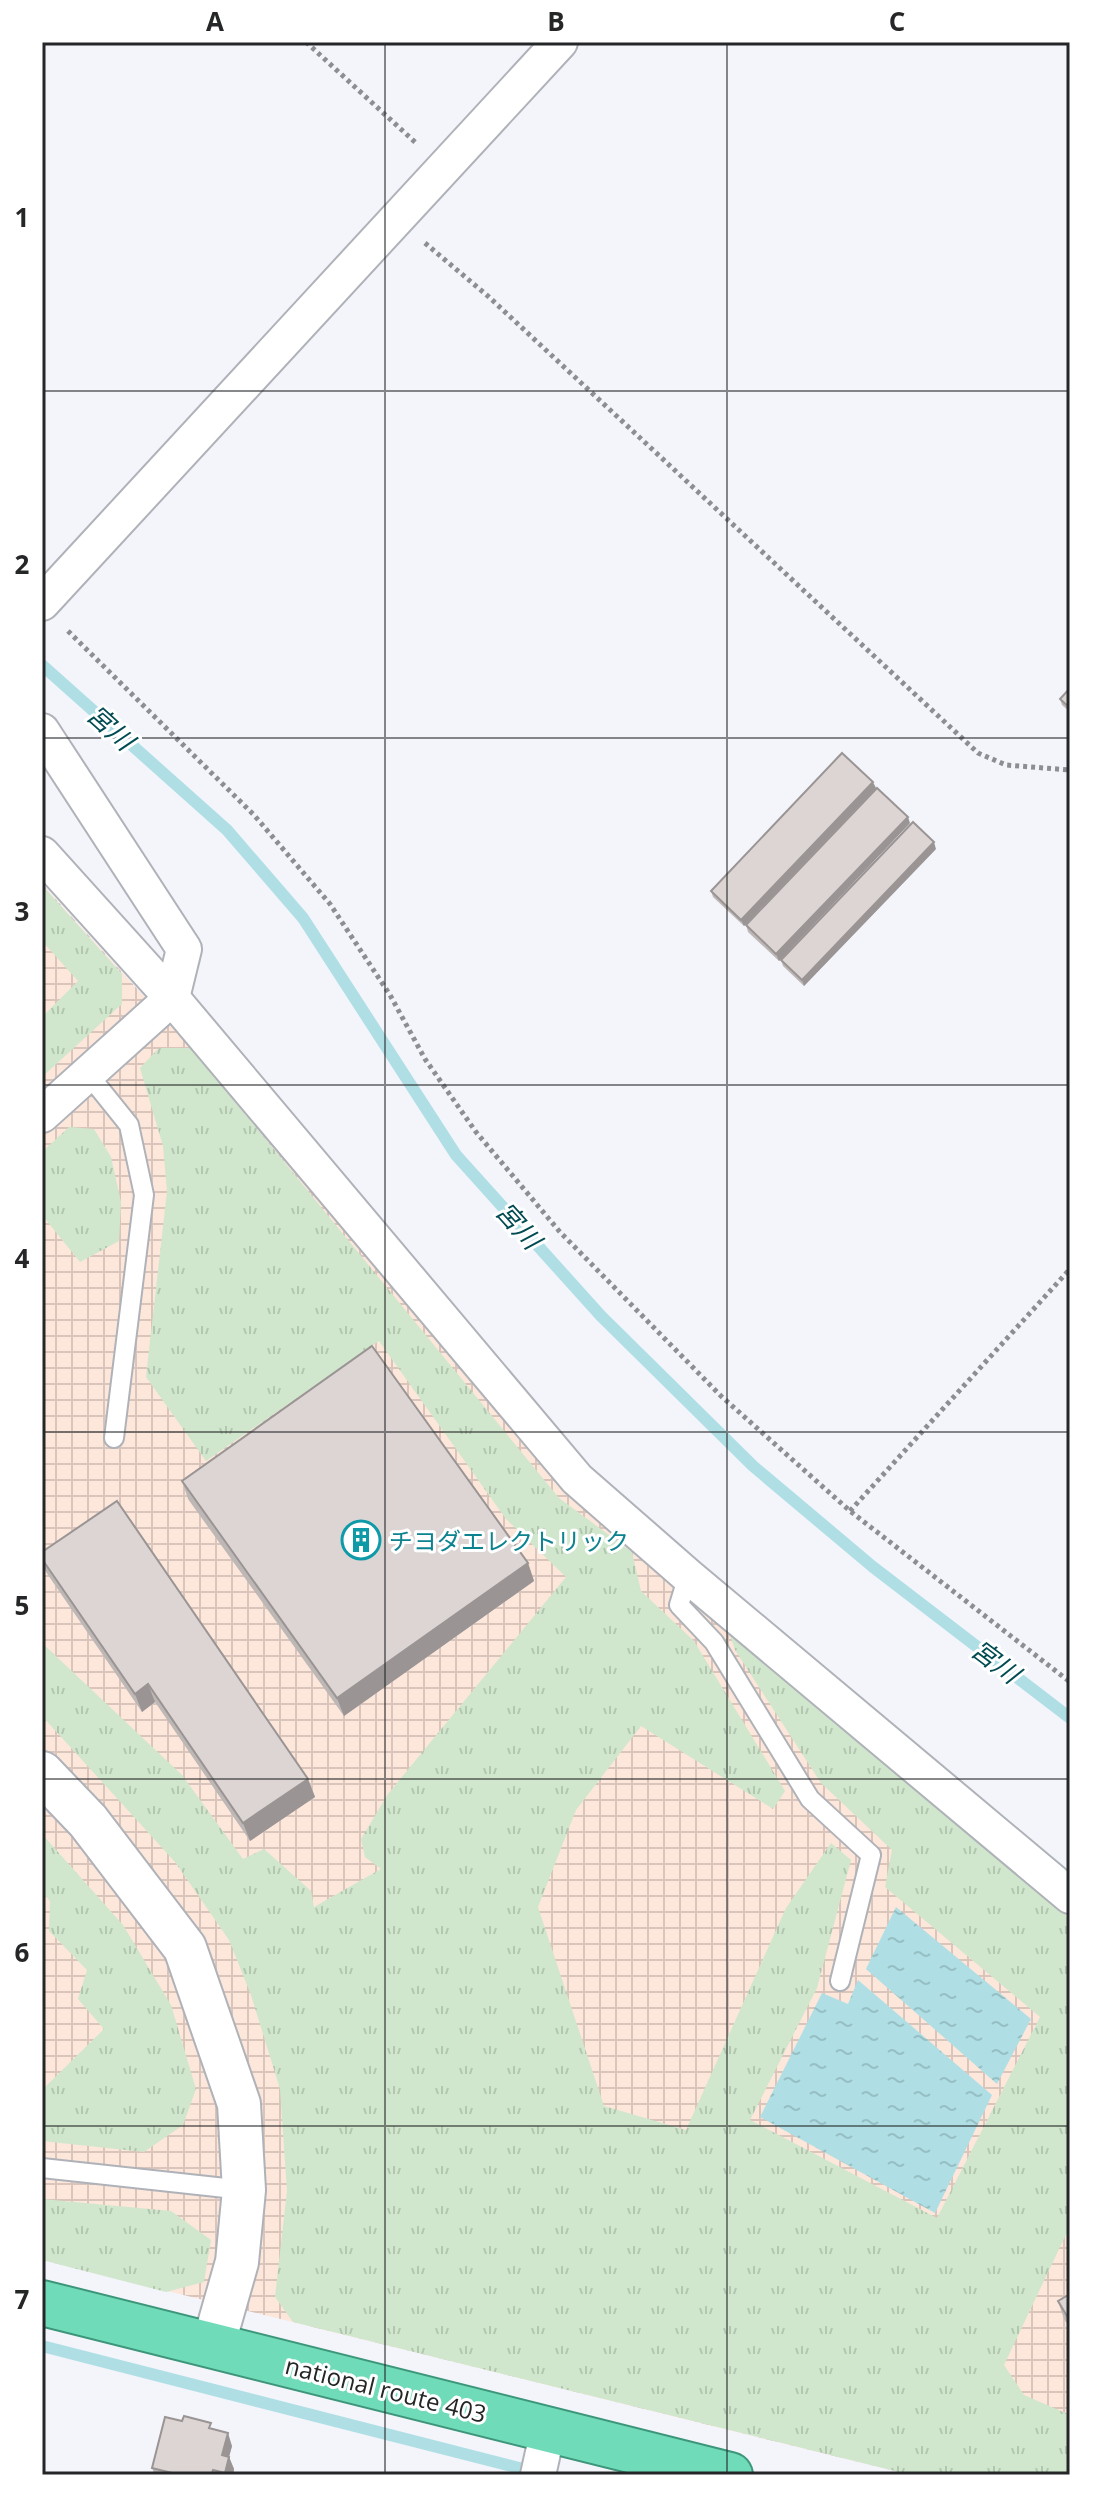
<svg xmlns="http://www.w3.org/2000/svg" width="1112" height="2517" font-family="'Open Sans','Noto Sans JP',sans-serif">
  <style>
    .industrial { fill: url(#industrial-grid) }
    .grass { fill: url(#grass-tufts) }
    .water { fill: url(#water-ripples) }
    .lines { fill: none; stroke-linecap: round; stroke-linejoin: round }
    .stream { stroke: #afdfe5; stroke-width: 12 }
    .service-casing { stroke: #afb2b8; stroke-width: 22 }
    .minor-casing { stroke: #afb2b8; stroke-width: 38 }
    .tertiary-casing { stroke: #afb2b8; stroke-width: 46 }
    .trunk-casing { stroke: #3e967a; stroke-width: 48 }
    .path { stroke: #8d8e92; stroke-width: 5; stroke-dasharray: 4 4; stroke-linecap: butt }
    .service { stroke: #fff; stroke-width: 18 }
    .minor { stroke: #fff; stroke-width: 34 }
    .tertiary { stroke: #fff; stroke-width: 42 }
    .trunk { stroke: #6fdbb8; stroke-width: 44 }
    .wall { fill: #bdb7b6 }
    .shaded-wall { fill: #9a9594 }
    .building { fill: #dcd5d4; stroke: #9a9594; stroke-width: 2 }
    .grid { fill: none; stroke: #252628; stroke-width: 2; stroke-opacity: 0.55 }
    .labels { text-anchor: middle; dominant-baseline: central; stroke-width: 6; stroke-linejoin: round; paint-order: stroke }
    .culture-label { font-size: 24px; fill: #0d838f; stroke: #fff; text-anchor: start }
    .street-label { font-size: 24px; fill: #252628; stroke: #fff }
    .water-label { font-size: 26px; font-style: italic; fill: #014b52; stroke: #fff }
    .neatline { fill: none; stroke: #252628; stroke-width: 3 }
    .grid-label { font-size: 26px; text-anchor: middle; font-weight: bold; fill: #252628 }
  </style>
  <defs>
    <pattern id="industrial-grid" width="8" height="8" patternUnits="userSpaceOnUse" patternTransform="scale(2)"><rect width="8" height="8" fill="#fde6da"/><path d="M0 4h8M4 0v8" fill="none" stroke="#d9c5bb"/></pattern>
    <pattern id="grass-tufts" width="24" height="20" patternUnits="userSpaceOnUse" patternTransform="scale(2)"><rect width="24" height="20" fill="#d0e7cd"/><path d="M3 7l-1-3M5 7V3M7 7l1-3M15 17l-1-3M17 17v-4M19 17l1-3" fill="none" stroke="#b2c6b0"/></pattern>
    <pattern id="water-ripples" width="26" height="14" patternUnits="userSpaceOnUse" patternTransform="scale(2)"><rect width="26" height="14" fill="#afdfe5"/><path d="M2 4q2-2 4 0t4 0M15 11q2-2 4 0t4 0" fill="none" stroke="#96bfc4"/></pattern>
  </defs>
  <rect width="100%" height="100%" fill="#f3f5fb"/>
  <!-- industrial -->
  <path class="industrial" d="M42 884 191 1048 569 1493 1070 1919V2475H911L42 2260Z"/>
  <!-- grass -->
  <g class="grass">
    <path d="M42 885 122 974V1004L42 1077V1017L78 981 42 941Z"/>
    <path d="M159 1048H191L559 1498 632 1552 641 1591 694 1641 785 1791 773 1809 641 1726 576 1810 538 1907 604 2106 686 2130 786 1908 831 1843 851 1860 817 1988 750 2120 937 2218 1040 2017 885 1887 892 1850 821 1783 735 1650 728 1629 1070 1919V2226L1004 2365 1024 2395 1070 2415V2475H911L293 2322 275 2297 287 2191 280 2089 251 1995 229 1940 175 1862 42 1716V1643L182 1775 243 1859 264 1849 311 1891 314 1907 381 1869 365 1857 361 1839 388 1794 566 1577 506 1519 379 1341 206 1461 146 1377 167 1191 163 1146 140 1068Z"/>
    <path d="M69 1127 94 1129 111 1157 121 1202 119 1241 80 1262 42 1215V1152Z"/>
    <path d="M42 1834 123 1925 171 2005 196 2089 183 2125 144 2152 42 2141V2090L104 2029 78 1999 87 1970 49 1931 50 1901 42 1892Z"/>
    <path d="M42 2199 171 2211 211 2240 204 2282 166 2292 42 2260Z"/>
  </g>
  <!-- water -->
  <g class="water">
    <path d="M896 1907 1031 2019 997 2084 866 1969Z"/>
    <path d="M858 1980 992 2095 935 2213 760 2117 822 1993 848 2004Z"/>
  </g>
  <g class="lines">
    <!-- stream -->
    <g class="stream">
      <path d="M42 665 227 830 303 918 456 1155 601 1316 753 1466 873 1567 1070 1718"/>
      <path d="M42 2346 535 2472"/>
    </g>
    <!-- service casing -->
    <g class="service-casing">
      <g id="service">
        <path d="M88 1074 129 1125 144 1195 114 1438"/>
        <path d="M688 1576 679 1605 714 1642 810 1799 871 1855 840 1981"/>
        <path d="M42 2168 244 2190"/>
      </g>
    </g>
    <!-- minor casing -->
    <g class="minor-casing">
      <g id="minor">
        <path d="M42 603 560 42"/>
        <path d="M42 731 184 949 172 998 42 854"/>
        <path d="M42 1115 172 998 577 1479 688 1576 1070 1896"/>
        <path d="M538 2475 548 2430"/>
      </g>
    </g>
    <!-- tertiary casing -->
    <g class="tertiary-casing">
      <path id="tertiary" d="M42 1773 88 1821 185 1948 239 2104 244 2190 237 2262 213 2346"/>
    </g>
    <!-- trunk casing -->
    <g class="trunk-casing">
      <path id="trunk" d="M42 2303 730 2475"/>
    </g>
    <!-- path -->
    <g class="path">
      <path d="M306 42 416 143"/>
      <path d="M425 243 489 297 978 753 1006 765 1070 770"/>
      <path d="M68 631 254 815 330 904 390 995 425 1059 476 1132 560 1232 721 1396 850 1511 1070 1682"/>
      <path d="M850 1511 1070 1269"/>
    </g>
    <!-- service -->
    <use href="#service" class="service"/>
    <!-- minor -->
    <use href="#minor" class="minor"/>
    <!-- tertiary -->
    <use href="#tertiary" class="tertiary"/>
    <!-- trunk -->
    <use href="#trunk" class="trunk"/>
  </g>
  <!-- wall -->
  <g class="wall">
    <path d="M1070 688V712L1062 705 1060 699Z"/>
    <path d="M876 788 744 926 713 897 711 891Z"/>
    <path d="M910 823 779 961 748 932 746 925Z"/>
    <path d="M936 849 804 986 783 966 781 960Z"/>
    <path d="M182 1481 528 1563 534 1581 344 1716 188 1499Z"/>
    <path d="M42 1552 308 1779 315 1797 250 1841 155 1702 142 1712 46 1572 42 1562Z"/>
    <path d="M1070 2294V2328L1064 2319 1058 2301Z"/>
    <path d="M213 2429 232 2446 229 2457 234 2469 233 2475H155L152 2468Z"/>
  </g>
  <!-- shaded-wall -->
  <g class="shaded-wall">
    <path d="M873 782 876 788 744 926 741 920Z"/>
    <path d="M908 817 910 823 779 961 776 954Z"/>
    <path d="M934 842 936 849 804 986 802 980Z"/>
    <path d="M528 1563 534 1581 344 1716 337 1698Z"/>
    <path d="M148 1684 155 1702 142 1712 135 1694Z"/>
    <path d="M308 1779 315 1797 250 1841 243 1823Z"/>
    <path d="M228 2433 232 2446 229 2457 234 2469 233 2475H226L222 2455Z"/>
  </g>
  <!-- building -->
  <g class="building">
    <path d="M1070 688V708L1060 699Z"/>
    <path d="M842 753 873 782 741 920 711 891Z"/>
    <path d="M877 788 908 817 776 954 746 925Z"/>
    <path d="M913 822 934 842 802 980 781 960Z"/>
    <path d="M372 1346 528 1563 337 1698 182 1481Z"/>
    <path d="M117 1501 308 1779 243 1823 148 1684 135 1694 42 1559V1552Z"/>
    <path d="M1070 2294V2321L1058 2301Z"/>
    <path d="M184 2416 211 2423 209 2428 228 2433 222 2455 229 2457 225 2473 213 2470 211 2475H180L152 2468 165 2417 182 2421Z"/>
  </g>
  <!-- grid -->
  <path class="grid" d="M385 42V2475M727 42V2475M42 391H1070M42 738H1070M42 1085H1070M42 1432H1070M42 1779H1070M42 2126H1070"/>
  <!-- icons -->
  <defs>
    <g id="building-ring" transform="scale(2)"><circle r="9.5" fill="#fff" stroke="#0f9aa8" stroke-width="1.5"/><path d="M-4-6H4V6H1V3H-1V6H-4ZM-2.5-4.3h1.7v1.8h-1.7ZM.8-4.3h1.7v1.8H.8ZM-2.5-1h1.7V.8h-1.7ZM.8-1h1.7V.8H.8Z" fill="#0f9aa8"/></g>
  </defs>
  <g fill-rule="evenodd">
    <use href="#building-ring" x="361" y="1540"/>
  </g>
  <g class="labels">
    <!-- culture labels -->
    <g class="culture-label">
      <text x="389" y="1540">チヨダエレクトリック</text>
    </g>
    <!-- street labels -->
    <g class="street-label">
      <text transform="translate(386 2389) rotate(14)">national route 403</text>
    </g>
    <!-- water labels -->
    <g class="water-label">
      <text transform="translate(111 727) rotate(42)">宮川</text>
      <text transform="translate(519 1225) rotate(48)">宮川</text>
      <text transform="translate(996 1661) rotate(37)">宮川</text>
    </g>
  </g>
  <!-- border -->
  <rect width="1112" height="2517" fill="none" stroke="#ffffff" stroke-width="88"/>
  <rect x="44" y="44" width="1024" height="2429" class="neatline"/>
  <g class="grid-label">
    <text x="215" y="31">A</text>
    <text x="556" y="31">B</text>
    <text x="897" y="31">C</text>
    <text x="22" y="227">1</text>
    <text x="22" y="574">2</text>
    <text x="22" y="921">3</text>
    <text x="22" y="1268">4</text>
    <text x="22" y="1615">5</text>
    <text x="22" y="1962">6</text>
    <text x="22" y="2309">7</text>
  </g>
</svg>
